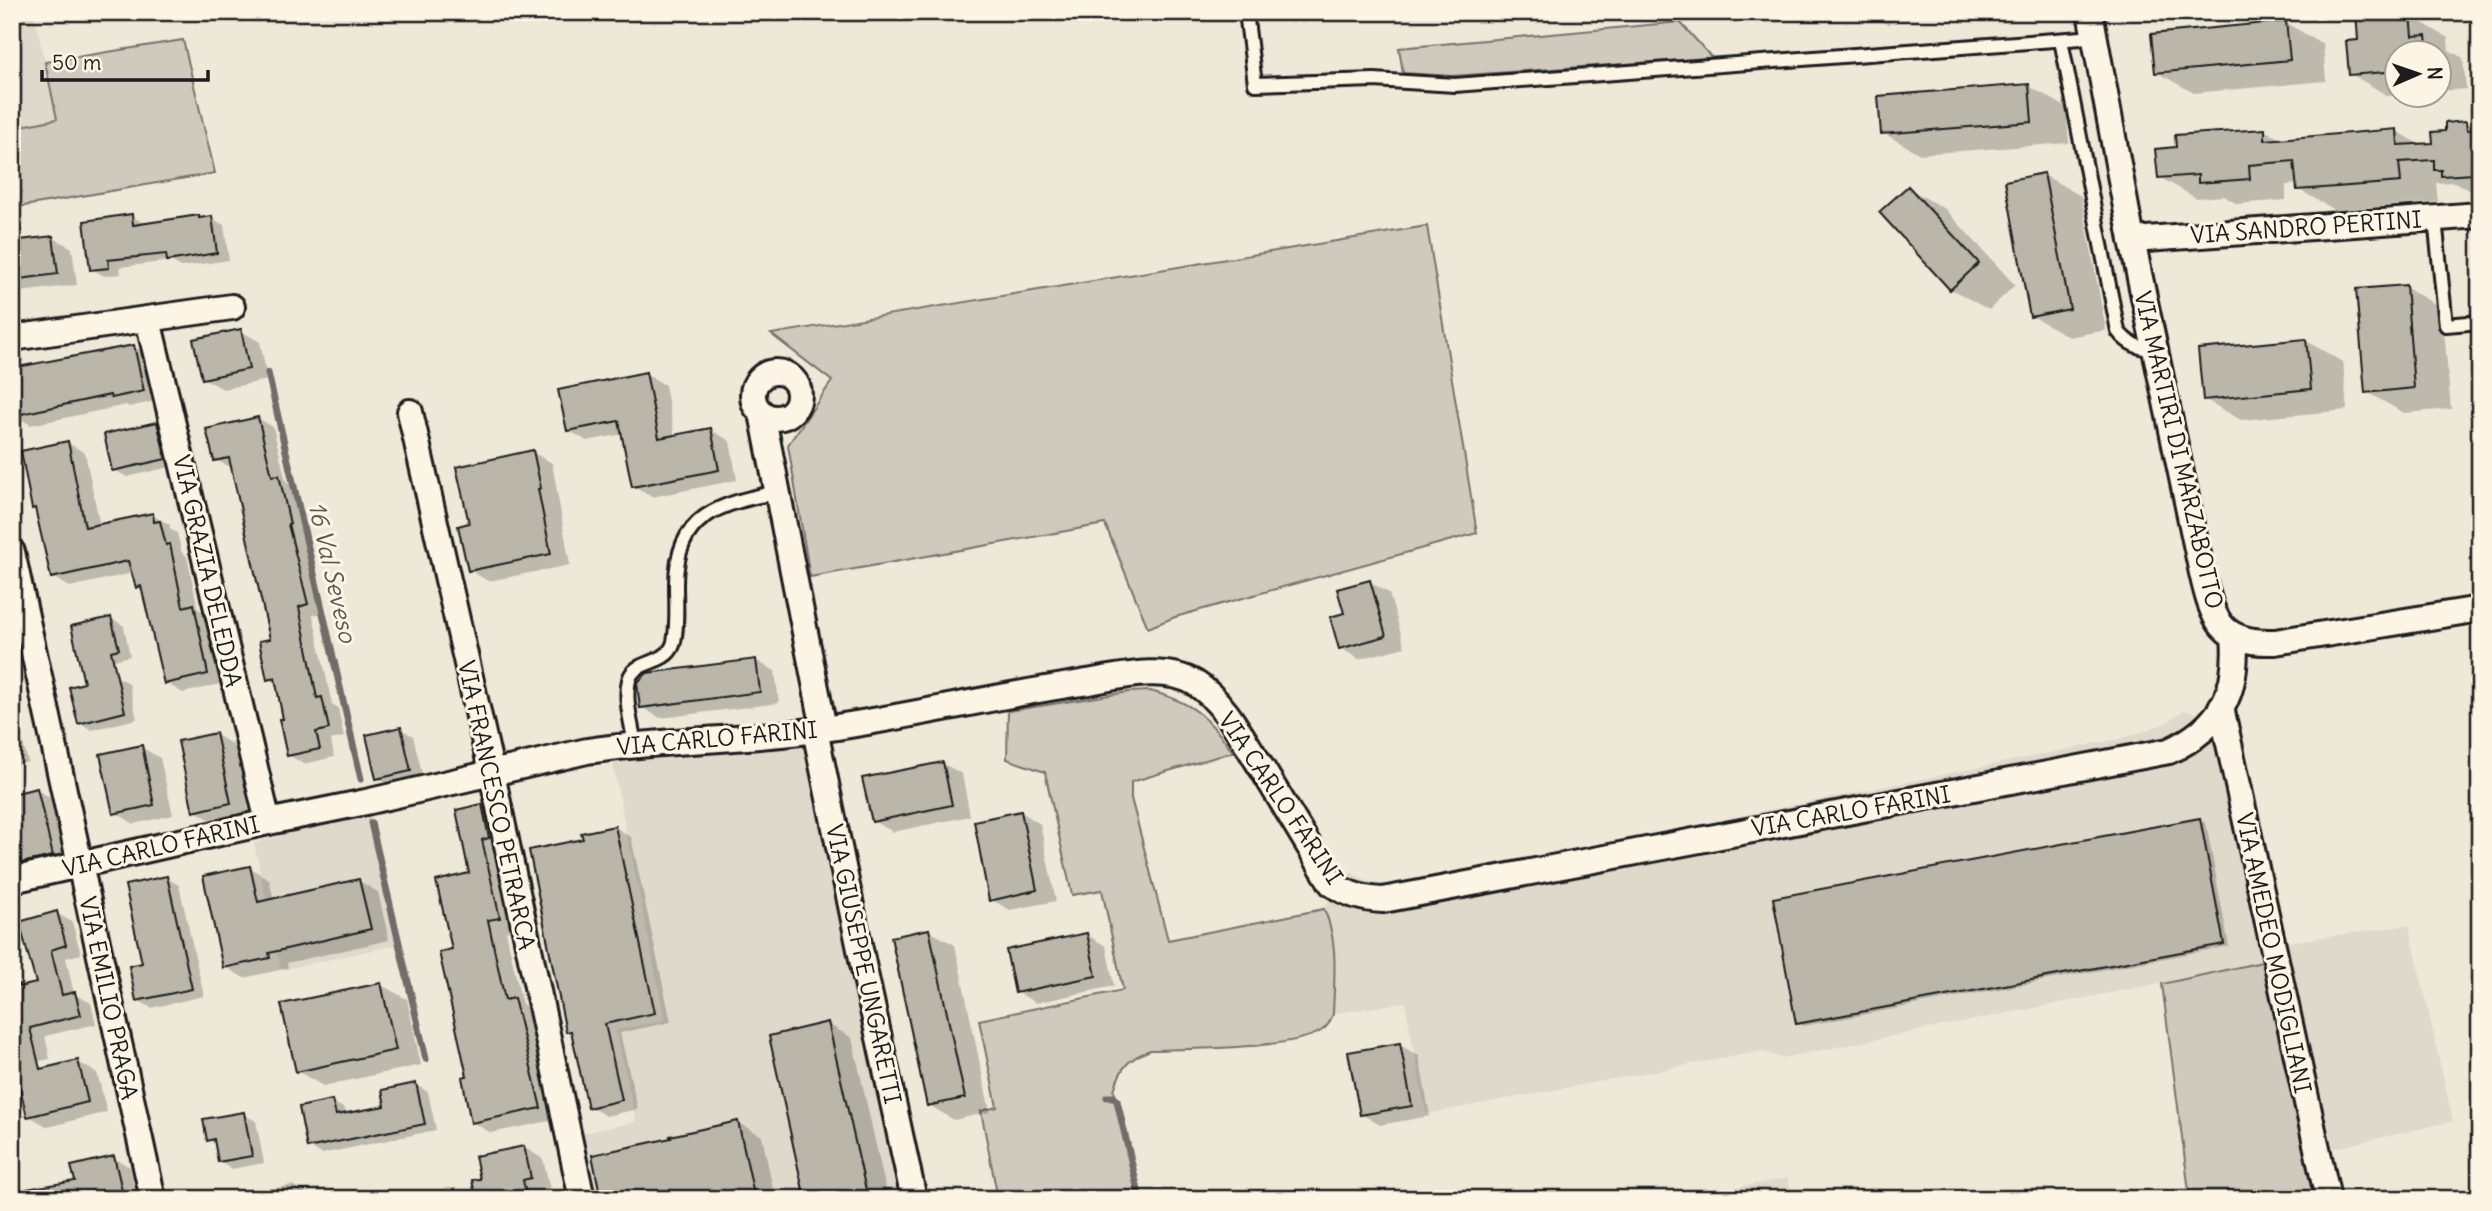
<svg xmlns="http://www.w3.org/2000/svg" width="2492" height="1211" font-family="Delius,sans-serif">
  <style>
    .built { fill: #ded9cb }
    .green { fill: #cfcabd; stroke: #76736c; stroke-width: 2 }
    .shadow { fill: #0003 }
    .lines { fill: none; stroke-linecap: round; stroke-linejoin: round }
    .stream { stroke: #6f6c67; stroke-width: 7 }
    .building { fill: #bab6aa; stroke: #1c1c1c; stroke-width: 2 }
    .lane-casing { stroke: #1c1c1c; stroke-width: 18 }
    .street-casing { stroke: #1c1c1c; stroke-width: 30 }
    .lane { stroke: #fcf5e5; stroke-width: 12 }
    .street { stroke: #fcf5e5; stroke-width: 24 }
    .labels { text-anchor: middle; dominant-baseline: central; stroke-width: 6; stroke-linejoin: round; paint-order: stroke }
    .street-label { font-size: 23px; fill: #1c1c1c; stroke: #fcf5e5 }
    .water-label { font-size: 24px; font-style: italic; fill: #5b5854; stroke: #fcf5e5 }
  </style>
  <rect width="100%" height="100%" fill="#eee8d9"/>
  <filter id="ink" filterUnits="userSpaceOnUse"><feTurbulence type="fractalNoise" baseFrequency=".0143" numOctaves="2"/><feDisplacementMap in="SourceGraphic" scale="14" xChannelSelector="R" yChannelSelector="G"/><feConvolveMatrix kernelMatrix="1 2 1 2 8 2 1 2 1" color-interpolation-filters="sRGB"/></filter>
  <g filter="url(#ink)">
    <!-- built -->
    <g class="built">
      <path d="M12 12H34L57 120 12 128Z"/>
      <path d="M2184 710 2218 719 2267 945 2409 925 2453 1121 2310 1154 2262 963 1781 1058 1762 1051 1426 1114 1405 1002 1333 1014 1334 943 1331 925 1324 909 1348 871 1364 880 1385 885 1411 883 2128 737 2166 723Z"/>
      <path d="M808 736 909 1199H587L573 1135 636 1122 616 1030 665 1020 611 756Z"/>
      <path d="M368 811 400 944 281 970 254 843Z"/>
      <path d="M1788 1178 1792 1199H1673Z"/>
    </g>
    <!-- green -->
    <g class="green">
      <path d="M1680 22 1712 58 1452 76 1403 73 1399 48Z"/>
      <path d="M183 40 215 173 12 208V128L57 119 45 62Z"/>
      <path d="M1427 226 1477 533 1175 617 1148 628 1105 524 810 577 788 445 832 381 771 334Z"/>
      <path d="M1150 691C1193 702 1208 717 1233 752L1131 782V798L1168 940 1324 909C1339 942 1334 979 1333 1014 1330 1021 1328 1027 1321 1031 1292 1049 1188 1049 1150 1050 1128 1059 1121 1067 1114 1090L1139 1199H998L981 1111 997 1107 979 1020 1123 990 1102 890 1072 895 1045 772 1007 759 1008 711 1129 692Z"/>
      <path d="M2262 962 2320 1199H2190L2162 984Z"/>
    </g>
    <!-- shadow -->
    <g class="shadow">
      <path d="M1866 12H1903L1888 25Z"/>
      <path d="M2373 12H2394L2402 17 2411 16 2448 38 2449 50 2463 58 2466 89 2440 91V52H2398V94H2403L2388 96 2351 74 2360 42Z"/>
      <path d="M2286 23 2323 44 2326 81 2194 93 2156 72Z"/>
      <path d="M2029 86 2066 107 2069 143 1920 154 1883 133Z"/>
      <path d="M2466 123 2480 131V196L2454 182 2436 183 2438 202 2335 210 2298 189V184L2286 185V200L2237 204 2224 196 2196 198 2159 177 2178 149 2264 130 2282 140 2397 131 2422 146 2435 145 2447 133Z"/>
      <path d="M2044 175 2081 196 2106 330 2069 337 2032 316Z"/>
      <path d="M1908 188 1945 209 2015 285 1989 310 1951 289Z"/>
      <path d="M131 216 144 223 199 217 203 219 211 218 224 225 229 260 181 267 171 261 120 267 121 274 104 276 92 269Z"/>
      <path d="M52 237 72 248 77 285 12 293V243Z"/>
      <path d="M2405 287 2442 308 2451 409 2404 413 2367 392Z"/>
      <path d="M241 331 260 342 268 380 223 389 203 378Z"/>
      <path d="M2306 341 2343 362 2347 410 2241 420 2204 399Z"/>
      <path d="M134 347 151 356 160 400 129 407 126 405 31 425 14 415 12 369Z"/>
      <path d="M646 374 665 385 675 437 711 430 730 441 737 480 652 497 633 486 623 434 587 441 568 430Z"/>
      <path d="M258 418 273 427 286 481 294 486 304 532 302 533 322 613 313 615 332 704 338 708 344 737 331 740 334 757 304 764 288 755 285 720 278 684 268 679 272 640 233 468 215 460Z"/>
      <path d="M157 424 169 431 178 465 127 477 114 470Z"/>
      <path d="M68 443 85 453 100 526 152 515 170 525V529L177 533 182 553 187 556 198 609 211 616 224 683 183 693 166 683 144 590 137 586 133 573 70 587 52 577 37 510 34 507Z"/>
      <path d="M532 452 552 463 570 565 488 581 469 570 471 525Z"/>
      <path d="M1370 582 1389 593 1405 647 1359 659 1340 648 1346 614Z"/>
      <path d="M111 618 124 626 130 656 111 661Z"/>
      <path d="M12 635 19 674 12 676Z"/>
      <path d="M755 660 775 671 779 703 660 718 641 707Z"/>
      <path d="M116 676 129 683 137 719 92 730 79 723Z"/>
      <path d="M12 711 15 713 28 762 12 766Z"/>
      <path d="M401 729 413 736 423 777 390 785 377 778Z"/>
      <path d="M215 734 235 746 250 814 214 822 194 810Z"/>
      <path d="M141 747 160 758 173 815 134 824 115 812Z"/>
      <path d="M942 763 962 774 970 816 893 832 873 821Z"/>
      <path d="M37 790 53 799 68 864 12 878V796Z"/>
      <path d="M482 806 500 817 518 928 506 931 522 1004 533 1011 559 1119 491 1133 472 1122 454 950 471 875Z"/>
      <path d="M1021 812 1040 824 1056 901 1010 910 990 899Z"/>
      <path d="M2200 820 2206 823 2229 946 1803 1026 1798 1023Z"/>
      <path d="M615 827 631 837 671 1022 620 1033 638 1109 606 1116 590 1107 573 1034 567 1031 585 840Z"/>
      <path d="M250 868 269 879 274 900 359 881 378 892 389 940 287 963 288 968 244 978 225 967Z"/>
      <path d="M166 878 179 885 204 996 151 1008 138 1000 144 964Z"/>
      <path d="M56 913 72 922 81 954 66 958 74 994 91 1003 96 1024 45 1036 50 1059 30 1063 13 990 39 984Z"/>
      <path d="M929 931 955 945 990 1112 954 1120 929 1105Z"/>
      <path d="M1087 935 1106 946 1114 986 1036 1003 1017 992Z"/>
      <path d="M381 985 407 999 421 1065 323 1086 297 1071Z"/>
      <path d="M828 1024 852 1038 888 1199H807Z"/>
      <path d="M1400 1045 1419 1056 1430 1116 1380 1125 1361 1114Z"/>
      <path d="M78 1062 97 1073 107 1112 48 1127 29 1116Z"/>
      <path d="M416 1085 428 1092 436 1130 322 1154 309 1147 332 1102 345 1109 346 1115 387 1107Z"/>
      <path d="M243 1114 256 1121 264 1163 232 1169 220 1161 216 1144 209 1139Z"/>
      <path d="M737 1122 762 1136 775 1199H603L673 1139Z"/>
      <path d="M524 1147 543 1159 550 1189 541 1191 543 1199H478Z"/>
      <path d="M114 1158 130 1167 137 1199H12V1193L77 1182Z"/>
      <path d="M292 1185 305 1192 306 1199H253L252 1193Z"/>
    </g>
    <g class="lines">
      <!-- stream -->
      <g class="stream">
        <path d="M268 373 361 779"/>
        <path d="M371 823 426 1059"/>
        <path d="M1107 1097H1114L1117 1101 1140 1199"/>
      </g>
    </g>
    <!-- building -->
    <g class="building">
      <path d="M2356 12H2392V16L2411 14 2413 36 2426 35 2428 52H2398V71L2349 75 2346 41 2358 40Z"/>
      <path d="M2286 21 2290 60 2155 73 2151 34Z"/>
      <path d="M2029 84 2032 122 1881 134 1878 96Z"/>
      <path d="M2466 121 2467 130 2479 129 2480 167H2475V174L2441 176V170H2434V160L2399 162 2401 182 2297 190 2294 161 2249 165 2250 179 2198 183V175L2158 178 2155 149 2176 147 2175 135 2265 129V140L2397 129 2398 145 2433 143 2432 132 2445 131V123Z"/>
      <path d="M2044 173 2070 309 2030 317 2005 181Z"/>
      <path d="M1908 186 1979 263 1950 290 1879 212Z"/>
      <path d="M132 214 133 225 199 215V218L212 216 217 253 167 261 166 254 108 260 109 268 90 270 84 221Z"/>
      <path d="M53 236 58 274 12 280V241Z"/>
      <path d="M2406 285 2414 388 2365 393 2356 289Z"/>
      <path d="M241 329 249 369 202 379 193 339Z"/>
      <path d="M2306 339 2311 389 2203 400 2198 349Z"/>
      <path d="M134 345 144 391 111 398 110 395 12 416V368Z"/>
      <path d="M646 372 659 438 711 428 719 470 632 487 619 421 567 431 558 390Z"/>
      <path d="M258 417 272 476 279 475 290 524H288L308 604 299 607 317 698 322 697 329 729 316 732 320 749 287 756 279 719H283L275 678 267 680 259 641 270 639 229 458 214 461 206 429Z"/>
      <path d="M157 422 166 459 112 471 104 434Z"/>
      <path d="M68 441 85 527 153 513 154 522 160 521 166 545 170 544 183 607 194 604 208 674 164 684 141 586 136 588 128 561 51 578 35 508 32 509 21 451Z"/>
      <path d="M533 450 541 488 538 489 551 554 468 571 458 526 469 523 456 467Z"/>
      <path d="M1370 580 1386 636 1339 649 1330 617 1344 613 1337 589Z"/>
      <path d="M111 617 119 649 111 651 125 712 78 724 69 687 84 683 71 626Z"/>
      <path d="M756 659 760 692 640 708 637 683 647 673Z"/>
      <path d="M401 727 411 771 376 779 366 735Z"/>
      <path d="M216 733 231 803 193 812 178 741Z"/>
      <path d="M142 745 154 805 113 814 100 754Z"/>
      <path d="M943 762 952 805 872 822 862 778Z"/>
      <path d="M37 788 53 856 12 865V794Z"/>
      <path d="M482 804 489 838 482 840 500 918 488 920 505 1000 514 998 541 1108 471 1123 462 1077 467 1076 439 952 452 949 436 881 469 873 456 810Z"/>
      <path d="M1021 811 1037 890 989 901 974 821Z"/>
      <path d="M2200 818 2224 944 1796 1024 1773 898Z"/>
      <path d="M615 826 655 1013 605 1024 622 1100 588 1108 571 1031 566 1032 529 850 583 839 581 833Z"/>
      <path d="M250 866 258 902 359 879 371 929 269 953 270 958 223 968 203 876Z"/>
      <path d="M167 876 192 989 136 1001 129 966 142 963 125 885Z"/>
      <path d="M57 911 66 945 51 950 62 995 75 992 81 1015 30 1028 40 1069 78 1060 88 1102 27 1117 12 1055V985L19 984V987L36 983 19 922Z"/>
      <path d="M929 929 965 1098 927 1106 891 937Z"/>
      <path d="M1087 933 1096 976 1015 993 1006 950Z"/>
      <path d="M381 983 396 1050 296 1072 281 1004Z"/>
      <path d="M828 1022 868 1199H805L769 1036Z"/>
      <path d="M1400 1043 1412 1106 1360 1115 1348 1052Z"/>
      <path d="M416 1083 425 1124 307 1148 299 1107 332 1100 336 1115 385 1106 382 1090Z"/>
      <path d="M244 1112 252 1156 218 1162 214 1139 207 1141 203 1119Z"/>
      <path d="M738 1121 755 1199H601L592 1155 671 1138 670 1136Z"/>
      <path d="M524 1146 531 1178 523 1180 527 1199H476L472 1180 480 1179 475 1156Z"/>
      <path d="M114 1156 124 1199H27L26 1189 75 1181 71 1166Z"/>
    </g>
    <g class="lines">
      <!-- lane casing -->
      <g class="lane-casing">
        <g id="lane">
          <path d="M1246 12 1255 84 1374 80 1455 85 2095 37"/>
          <path d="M2061 40 2118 331C2128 345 2140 348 2156 350"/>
          <path d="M2435 219 2446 325 2480 322"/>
          <path d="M635 745C632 725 624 700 629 680 634 659 665 666 673 645 678 631 676 602 676 586 675 515 719 504 778 492"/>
        </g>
      </g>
      <!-- street casing -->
      <g class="street-casing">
        <g id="street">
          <path d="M2090 12 2132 240 2202 573C2213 621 2221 644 2275 642L2480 609"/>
          <path d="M2132 240 2480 215"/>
          <path d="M148 320 268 822"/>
          <path d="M12 338 232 307"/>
          <circle cx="776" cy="395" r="23"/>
          <path d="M410 412 492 774 582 1199"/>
          <path d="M762 413 824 729"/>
          <path d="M12 552 153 1199"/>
          <path d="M2221 707 2328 1199"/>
          <path d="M815 730 863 964 914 1199"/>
          <path d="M12 880 268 822 366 802 587 751C665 739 745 741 824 729 908 717 991 697 1075 684 1112 679 1161 663 1195 683 1225 702 1244 741 1263 770 1286 808 1309 846 1332 884 1349 895 1363 899 1383 900L2169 751C2221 727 2239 692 2234 636"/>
        </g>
      </g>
      <!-- lane -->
      <use href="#lane" class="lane"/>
      <!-- street -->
      <use href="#street" class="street"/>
    </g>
  </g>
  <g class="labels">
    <!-- street labels -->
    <g class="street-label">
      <text transform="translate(2306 227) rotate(-4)">VIA SANDRO PERTINI</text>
      <text transform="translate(2179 450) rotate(77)">VIA MARTIRI DI MARZABOTTO</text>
      <text transform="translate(208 571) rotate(77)">VIA GRAZIA DELEDDA</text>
      <text transform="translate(717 738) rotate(-5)">VIA CARLO FARINI</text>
      <text transform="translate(1281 798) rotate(56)">VIA CARLO FARINI</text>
      <text transform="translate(497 805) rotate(78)">VIA FRANCESCO PETRARCA</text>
      <text transform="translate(1851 811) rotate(-10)">VIA CARLO FARINI</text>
      <text transform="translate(161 846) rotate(-13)">VIA CARLO FARINI</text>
      <text transform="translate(2274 953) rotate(78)">VIA AMEDEO MODIGLIANI</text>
      <text transform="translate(864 964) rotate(78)">VIA GIUSEPPE UNGARETTI</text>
      <text transform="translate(109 998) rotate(78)">VIA EMILIO PRAGA</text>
    </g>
    <!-- water labels -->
    <g class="water-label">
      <text transform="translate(333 572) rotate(77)">16 Val Seveso</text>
    </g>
  </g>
  <!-- margin -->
  <rect width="2492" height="1211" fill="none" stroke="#fcf5e5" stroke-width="42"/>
  <rect x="21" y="21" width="2450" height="1169" fill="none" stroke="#1c1c1c" stroke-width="2.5" filter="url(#ink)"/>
  <!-- north arrow -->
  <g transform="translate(2418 74) rotate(88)"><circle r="33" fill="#fcf5e5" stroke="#a29e95" stroke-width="2"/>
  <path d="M0-5L12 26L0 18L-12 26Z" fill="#1c1c1c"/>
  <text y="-10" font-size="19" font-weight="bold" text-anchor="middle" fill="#1c1c1c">N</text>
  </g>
  <!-- scale -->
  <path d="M42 70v10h166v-10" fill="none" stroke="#1c1c1c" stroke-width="3.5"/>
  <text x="52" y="70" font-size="21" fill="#1c1c1c" stroke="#fcf5e5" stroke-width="5" paint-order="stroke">50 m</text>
</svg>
